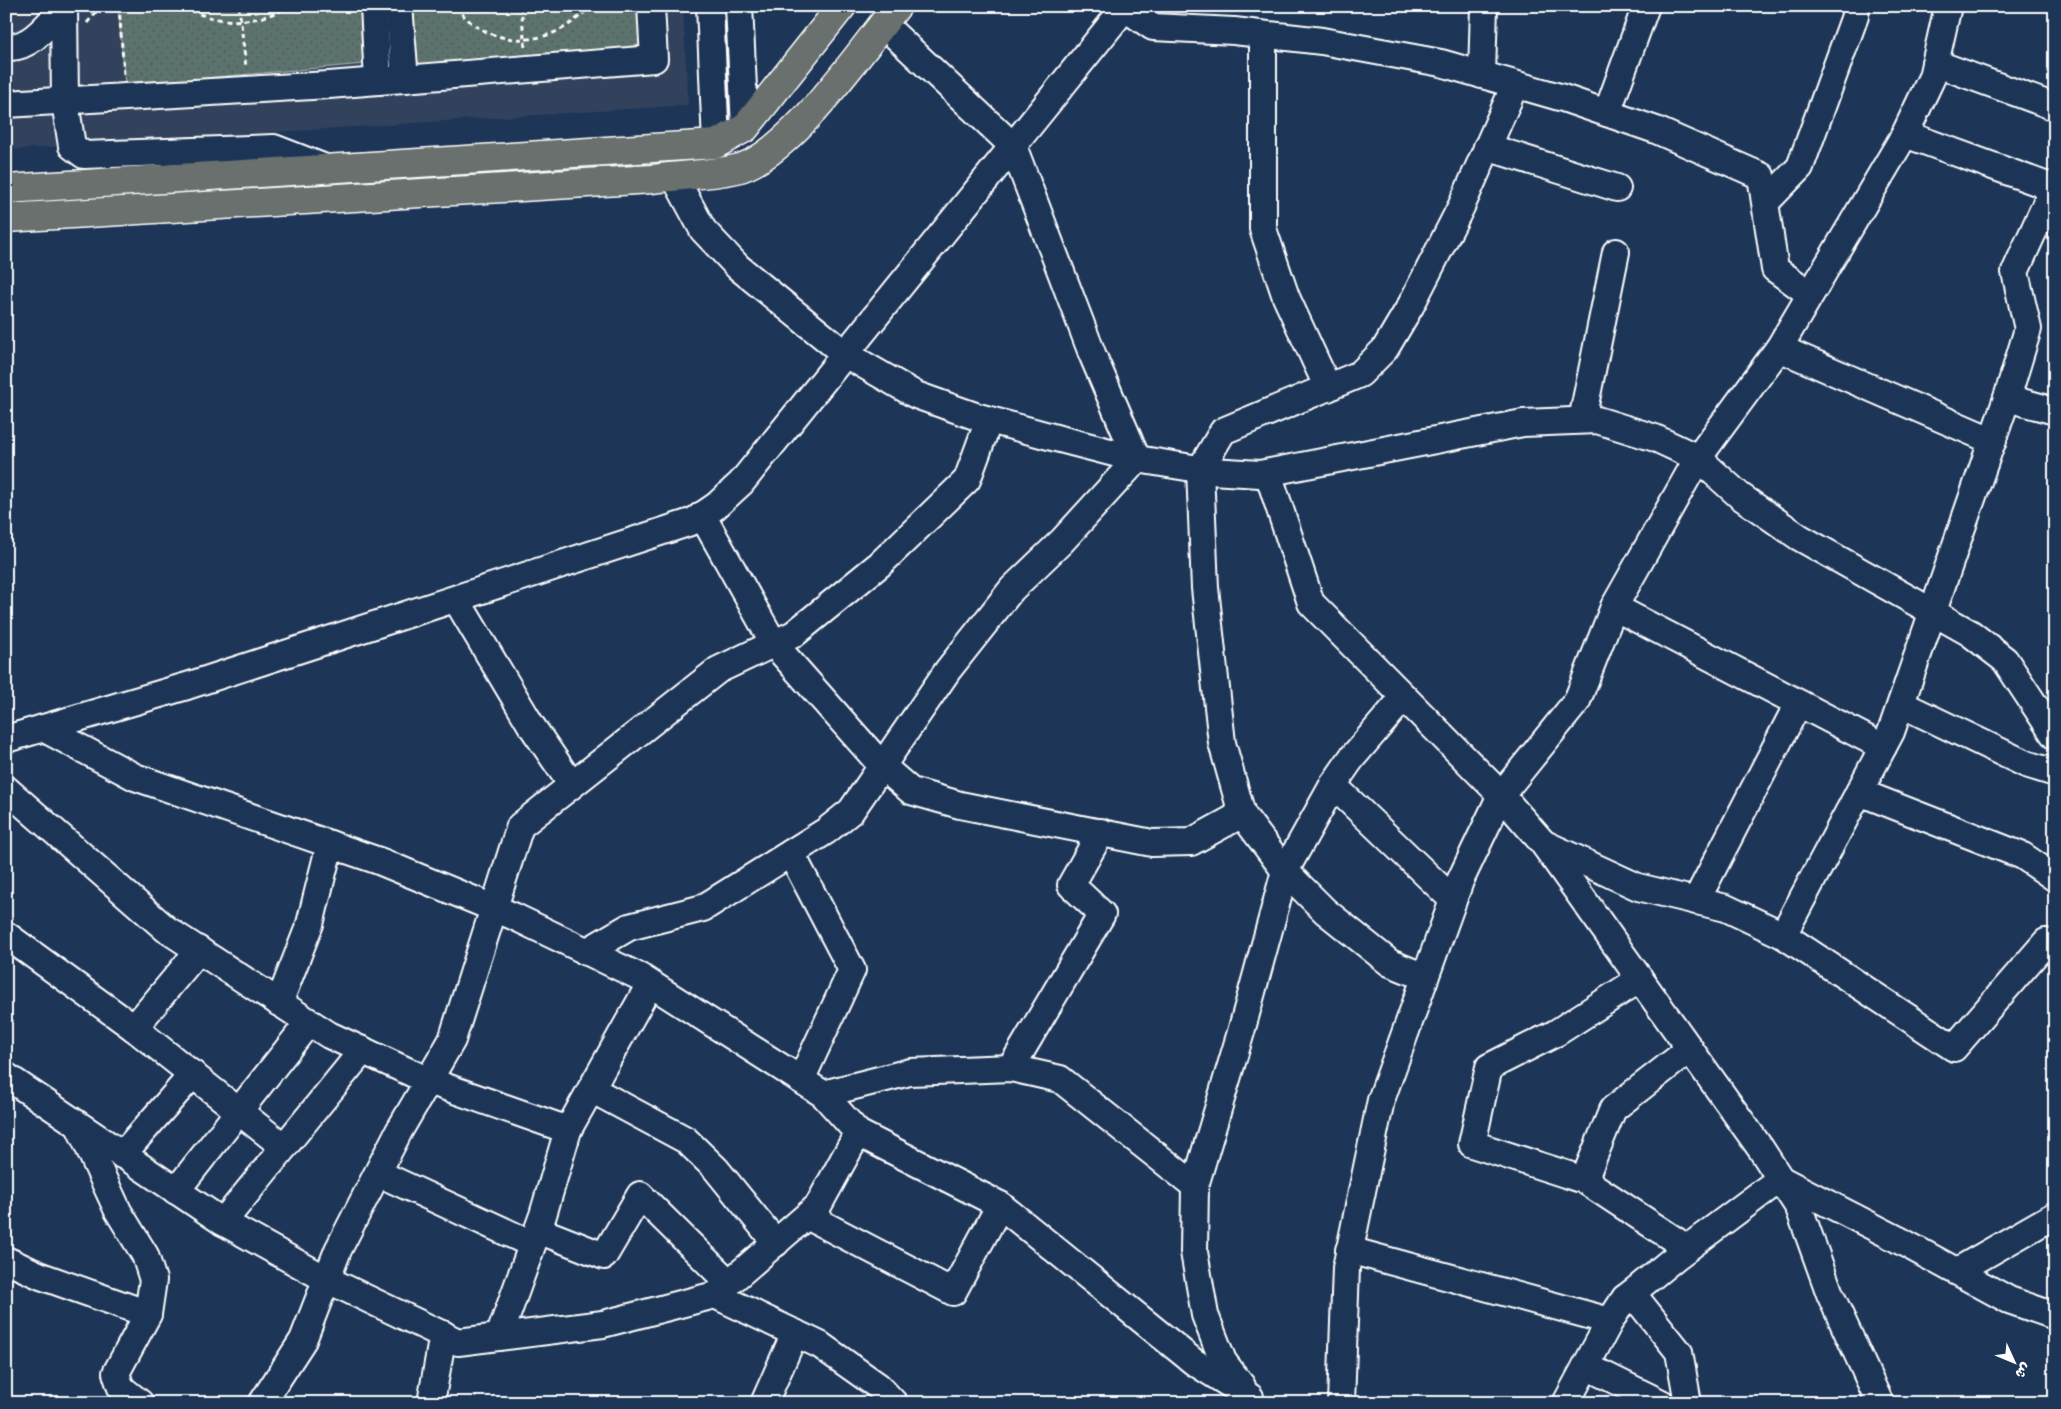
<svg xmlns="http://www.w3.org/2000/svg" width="2061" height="1409" font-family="'Patrick Hand','Playpen Sans Arabic',sans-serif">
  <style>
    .built { fill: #31435d }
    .park { fill: url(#park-dots); stroke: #aeb8b6 }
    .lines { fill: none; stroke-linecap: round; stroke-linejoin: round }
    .minor-casing { stroke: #fff; stroke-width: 30 }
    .major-casing { stroke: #fff; stroke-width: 31 }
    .path { stroke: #fff; stroke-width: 3; stroke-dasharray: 5 4; stroke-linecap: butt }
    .minor { stroke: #1d3557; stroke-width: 26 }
    .major { stroke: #6b706d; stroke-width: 28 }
  </style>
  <defs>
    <pattern id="park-dots" width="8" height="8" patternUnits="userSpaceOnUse" patternTransform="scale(1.25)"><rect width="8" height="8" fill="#5c726d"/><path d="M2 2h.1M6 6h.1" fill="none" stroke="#525b59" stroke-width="1.8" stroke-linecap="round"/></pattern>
  </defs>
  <rect width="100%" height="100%" fill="#1d3557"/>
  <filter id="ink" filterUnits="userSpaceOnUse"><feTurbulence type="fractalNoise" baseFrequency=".02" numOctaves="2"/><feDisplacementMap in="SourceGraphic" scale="10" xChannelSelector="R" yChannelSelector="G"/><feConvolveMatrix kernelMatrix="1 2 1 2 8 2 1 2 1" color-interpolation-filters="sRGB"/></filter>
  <g filter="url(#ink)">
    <!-- built -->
    <path class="built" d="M6 6H683L688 105 6 150Z"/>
    <!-- park -->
    <g class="park">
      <path d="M118 6H361L365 64 125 85Z"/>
      <path d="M399 6H651L654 59 405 79Z"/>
    </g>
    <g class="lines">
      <!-- minor casing -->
      <g class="minor-casing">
        <g id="minor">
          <path d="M64 6 65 102 72 146 84 155 274 148 328 169"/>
          <path d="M374 6 378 81"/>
          <path d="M399 6 405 79"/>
          <path d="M710 6 716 144"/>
          <path d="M739 6 745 128"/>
          <path d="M1125 8 1153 27 1234 31 1322 41 1441 63 1563 98 1656 130 1761 176 1775 269 1810 294"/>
          <path d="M1263 35V229L1286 297 1328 388"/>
          <path d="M6 47C30 50 50 22 65 6"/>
          <path d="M1935 63 2055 107"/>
          <path d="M1482 75 1484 6"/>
          <path d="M6 104 329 85 654 59 651 6"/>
          <path d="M1607 113 1646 6"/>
          <path d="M1905 134 2053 188"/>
          <path d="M1487 147 1617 188"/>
          <path d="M674 176 703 230 738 267 845 354 916 395 975 416 1056 438 1137 459 1211 471 1260 474 1523 423 1597 420 1655 438 1698 458 1740 496 1799 537 1970 633 2005 660 2055 736"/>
          <path d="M1766 202 1800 167 1855 16 1856 6"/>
          <path d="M1779 348 1993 441"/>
          <path d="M2007 398 2028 329 2015 272 2055 184"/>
          <path d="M1582 420 1616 252"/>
          <path d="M1268 473 1311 603 1501 795 1543 843 1761 1149 1799 1208 1830 1294 1880 1403"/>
          <path d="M702 515 774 644 882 766 911 791 960 805 1152 843 1191 842 1242 814"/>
          <path d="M456 599 531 725 572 785"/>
          <path d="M1614 607 1883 747"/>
          <path d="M1901 704 2026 764 2055 773"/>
          <path d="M43 728 135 777 379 861 513 916 640 977 823 1094 910 1072 1011 1068 1060 1079 1195 1186"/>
          <path d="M6 739 187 686 694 521 716 506 741 483 1126 6"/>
          <path d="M1333 785 1453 900"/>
          <path d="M6 789 166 929 329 1035 429 1081 568 1130 543 1215 499 1337"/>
          <path d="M1859 792 2023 856 2055 878"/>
          <path d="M1545 844 1638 887 1726 908 1783 935 1891 732 2007 398 2055 411"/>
          <path d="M791 853 852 970 801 1080"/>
          <path d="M1696 901 1798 704"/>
          <path d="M6 935 134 1028 199 950"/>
          <path d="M1783 935 1954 1048 2046 942 2055 950"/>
          <path d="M586 952 629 927 703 908 826 831 851 811 948 670 1012 589 1062 541 1137 459 1093 356 1013 146 883 24"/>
          <path d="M1425 977 1390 963 1325 911 1285 871 1242 814 1222 743 1205 588 1200 470 1223 431 1360 374 1385 349 1411 305 1461 207 1515 85"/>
          <path d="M279 1003 310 924 330 844"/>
          <path d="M134 1028 284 1147"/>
          <path d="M1011 1068 1102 914 1071 885 1101 832"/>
          <path d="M6 1076 223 1222 326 1279 458 1342 603 1324 715 1295 818 1206 858 1133 1000 1205 1194 1362 1250 1397"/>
          <path d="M591 1089 686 1140 716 1169 776 1243"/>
          <path d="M823 1094 858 1133"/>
          <path d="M79 1126 118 1211 145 1255 153 1280 148 1314 116 1373 121 1388 140 1403"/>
          <path d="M568 1130 650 984"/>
          <path d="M122 1155 193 1074"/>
          <path d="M378 1173 532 1244"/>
          <path d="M1584 1180 1472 1144 1489 1067 1556 1033 1640 979"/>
          <path d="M176 1191 309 1022"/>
          <path d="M807 1216 953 1292 1000 1205"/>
          <path d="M223 1222 363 1050"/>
          <path d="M538 1230 604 1256 640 1195 729 1283"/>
          <path d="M1687 1248 1584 1180 1613 1109 1690 1049"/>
          <path d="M1349 1250 1610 1321 1625 1298 1632 1293 1677 1256 1780 1179 1897 1239 2009 1300 2055 1316"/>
          <path d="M6 1260 41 1276 148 1314"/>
          <path d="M1957 1271 2055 1215"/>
          <path d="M1632 1293 1679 1352 1688 1403"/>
          <path d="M715 1295 820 1345 878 1386 894 1403"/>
          <path d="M1586 1366 1661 1403"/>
          <path d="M1242 1386 1223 1361 1205 1315 1194 1252 1195 1186 1241 1032 1285 871 1333 785 1351 759 1404 697"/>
          <path d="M262 1403 303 1340 338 1250 399 1131 452 1040 520 826 718 670 794 634 880 564 967 480 989 420"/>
          <path d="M431 1403 443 1334"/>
          <path d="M764 1403 795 1333"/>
          <path d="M1341 1403 1346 1268 1381 1100 1460 881 1501 795 1577 701 1614 607 1698 458 1779 348 1905 134 1932 77 1948 6"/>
          <path d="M1566 1403 1610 1321"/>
        </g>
      </g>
      <!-- major casing -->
      <g class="major-casing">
        <g id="major">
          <path d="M6 189 716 144 745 128 842 6"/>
          <path d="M6 218 653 179C681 175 710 175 736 169 789 157 862 49 897 6"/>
        </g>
      </g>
      <!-- path -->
      <g class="path">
        <path d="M119 6 124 75"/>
        <path d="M183 6C218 26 255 25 290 6"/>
        <path d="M239 6 246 68"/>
        <path d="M456 6C483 46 540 49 575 20 580 16 586 12 589 6"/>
        <path d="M521 6 525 48"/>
        <path d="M87 23 101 6"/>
      </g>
      <!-- minor -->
      <use href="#minor" class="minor"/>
      <!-- major -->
      <use href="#major" class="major"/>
    </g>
  </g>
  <!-- margin -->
  <rect width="2061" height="1409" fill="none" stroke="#1d3557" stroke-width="25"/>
  <rect x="12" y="12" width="2036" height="1384" fill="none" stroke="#fff" stroke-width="2" filter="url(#ink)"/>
  <!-- north arrow -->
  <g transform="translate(2014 1362) rotate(134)" stroke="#1d3557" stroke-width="4" paint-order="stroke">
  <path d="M0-4L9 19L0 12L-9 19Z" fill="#ffffff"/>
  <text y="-8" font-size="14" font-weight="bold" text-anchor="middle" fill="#ffffff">ش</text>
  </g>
</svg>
